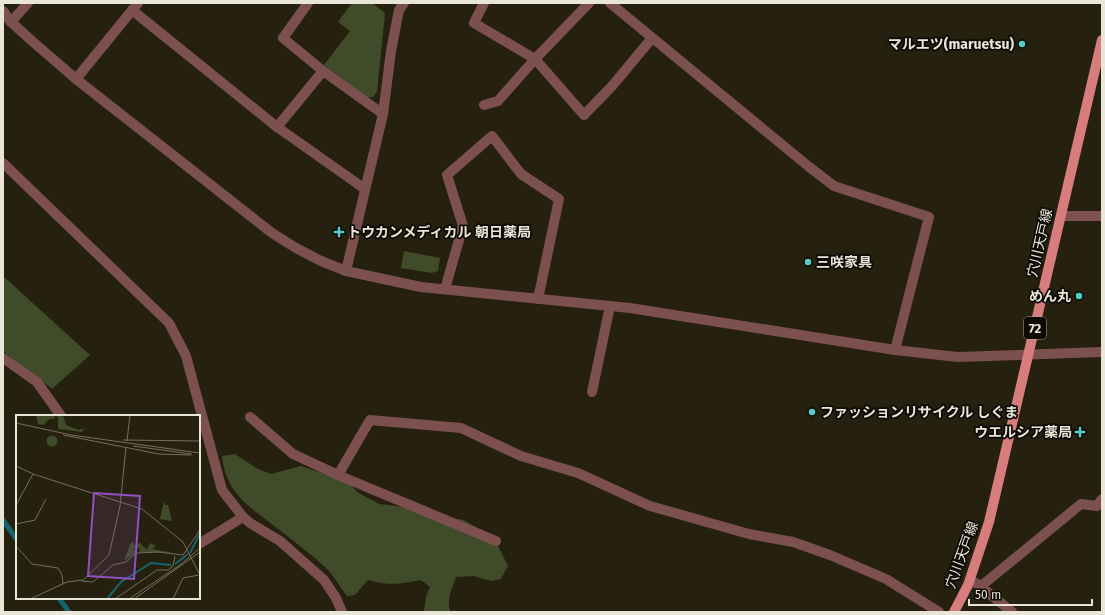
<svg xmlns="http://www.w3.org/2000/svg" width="1105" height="615" font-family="'Fira Sans','Noto Sans JP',sans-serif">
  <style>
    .green { fill: #404b29 }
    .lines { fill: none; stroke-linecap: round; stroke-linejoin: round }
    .stream { stroke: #14646c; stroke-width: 5 }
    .minor { stroke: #7c504f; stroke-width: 10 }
    .major { stroke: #d87d7d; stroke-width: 10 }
    .poi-dot { fill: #53cdca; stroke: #0d0a04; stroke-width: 1.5 }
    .labels { text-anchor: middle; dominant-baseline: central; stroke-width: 3.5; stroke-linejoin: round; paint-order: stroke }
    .shield { fill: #0d0a04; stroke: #a7a399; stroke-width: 1 }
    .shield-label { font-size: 13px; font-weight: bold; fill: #e9e5d9 }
    .poi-label { font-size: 14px; font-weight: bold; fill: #e9e5d9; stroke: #0d0a04; text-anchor: end }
    .street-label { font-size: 14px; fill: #e9e5d9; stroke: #0d0a04 }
    .inset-river { fill: none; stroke: #14646c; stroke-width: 2 }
    .inset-road { fill: none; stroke: #746f5f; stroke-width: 1 }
    .view { fill: #9151c4; fill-opacity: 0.15; stroke: #9151c4; stroke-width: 2 }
    .inset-edge { fill: none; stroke: #e9e5d9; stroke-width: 2 }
  </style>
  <rect width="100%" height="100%" fill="#26210e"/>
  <!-- green -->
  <g class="green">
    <path d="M352 3H372L385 13 377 92 373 97H366L324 65 350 31 338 22Z"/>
    <path d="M404 251 440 258 438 271 432 273 401 268Z"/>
    <path d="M3 276 90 355 52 389 3 351Z"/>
    <path d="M235 454 256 468 271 474 301 466 349 482 357 492 379 504 397 506 434 516 464 520 486 533 496 542 508 566 501 579 491 581 474 576 456 577C453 587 445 602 451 612H424L426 596 430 587 421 580C398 584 390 586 368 580L355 595 347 596C340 587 333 574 325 567 310 553 293 541 277 528 250 507 226 494 222 456Z"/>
  </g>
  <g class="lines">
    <!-- stream -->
    <g class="stream">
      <path d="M3 520 17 540"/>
      <path d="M59 598 69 612"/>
    </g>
    <!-- minor -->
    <g class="minor">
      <path d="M308 3 283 38 323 71 383 114"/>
      <path d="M484 3 474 23 535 59 584 115 613 85 652 38"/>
      <path d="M610 3 808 166 834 186 929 217 895 350"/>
      <path d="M132 10 277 127 365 189"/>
      <path d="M3 11 11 22 32 41 76 79 272 233 296 248 321 261 346 271 421 287 630 308 895 350 958 357 1102 352"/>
      <path d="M11 22 28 3"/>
      <path d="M76 79 138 3"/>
      <path d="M484 105 498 101 535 59 589 3"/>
      <path d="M277 127 323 71"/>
      <path d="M3 163 169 323 186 356 222 490 243 517 250 523 280 541 324 580 336 598 342 612"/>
      <path d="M1061 216H1102"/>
      <path d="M346 271 383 114 391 51 399 10 404 3"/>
      <path d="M445 289 463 226 447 175 492 136 521 174 559 199 538 299"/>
      <path d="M3 358 37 382 61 416"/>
      <path d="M592 392 610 306"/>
      <path d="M250 417 293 454 338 475 496 541"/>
      <path d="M338 475 370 420 461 428 521 456 578 473 650 506 749 534 793 542 830 555 886 579 939 612"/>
      <path d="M199 544 243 517"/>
      <path d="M976 583 1012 612"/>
      <path d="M980 587 1081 504 1097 506 1102 499"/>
    </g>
    <!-- major -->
    <path class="major" d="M954 612 968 585 989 522 1102 40"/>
  </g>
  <!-- markers -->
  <g class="poi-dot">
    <circle cx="1022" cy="44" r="4"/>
    <path d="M337 226h4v4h4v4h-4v4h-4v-4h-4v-4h4z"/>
    <circle cx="808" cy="262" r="4"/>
    <circle cx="1079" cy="296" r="4"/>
    <circle cx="812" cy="412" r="4"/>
    <path d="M1078 426h4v4h4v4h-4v4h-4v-4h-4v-4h4z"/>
  </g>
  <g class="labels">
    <!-- shield labels -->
    <rect class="shield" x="1024" y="317" width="22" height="22" rx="3"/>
    <g class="shield-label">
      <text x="1035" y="328">72</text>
    </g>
    <!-- poi labels -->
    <g class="poi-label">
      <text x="1014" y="44">マルエツ(maruetsu)</text>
      <text x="347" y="232" text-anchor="start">トウカンメディカル 朝日薬局</text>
      <text x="816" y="262" text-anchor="start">三咲家具</text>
      <text x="1071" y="296">めん丸</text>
      <text x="820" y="412" text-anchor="start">ファッションリサイクル しぐま</text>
      <text x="1072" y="432">ウエルシア薬局</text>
    </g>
    <!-- street labels -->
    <g class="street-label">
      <text transform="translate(1040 243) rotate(-77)">穴川天戸線</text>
      <text transform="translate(962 555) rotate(-70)">穴川天戸線</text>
    </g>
  </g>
  <!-- overview -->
  <g transform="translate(16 415)">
    <rect width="184" height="184" fill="#26210e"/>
    <path d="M20 0H47L50 10 63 15 68 13 66 17 42 14V2L39 1 38 4H33L28 10 22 9ZM30.5 26a5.5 5.5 0 1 1 11 0a5.5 5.5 0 1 1-11 0ZM148 86 149 90H152L156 106 144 104ZM117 126 118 130 124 128 131 135 134 128 140 131 136 134 158 138 123 137 124 134 118 132 119 138 108 146 114 129Z" fill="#404b29"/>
    <path class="inset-river" d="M174 138 184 118M159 149 172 139M91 184 105 167 135 148 155 150"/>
    <path class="inset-road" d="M0 8 55 20 184 38M47 20 143 39 175 40M107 25 184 26M111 26 114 0M117 31 176 39M0 51 17 59 126 94 167 127 184 160M0 90 17 59M0 109 19 105 30 84M0 131 16 149 42 153 46 160 47 169M66 166 77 167 97 150 110 147 120 138 142 137 167 140 184 115M14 184 51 167 67 165 93 140 104 91 110 32M99 184 141 155H152L157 151 159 141M113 184 164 150 184 133M118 184 184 137M157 184 167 163 183 160"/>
    <path class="view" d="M78 78 124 81 118 164 72 161Z"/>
    <rect width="184" height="184" class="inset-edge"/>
  </g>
  <!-- border -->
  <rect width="1105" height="615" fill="none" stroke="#e9e5d9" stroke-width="8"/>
  <!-- scale -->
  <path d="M969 599v6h123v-6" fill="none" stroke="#e9e5d9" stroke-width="2"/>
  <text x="975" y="599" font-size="12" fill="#e9e5d9" stroke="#0d0a04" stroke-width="3" paint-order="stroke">50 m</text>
</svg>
